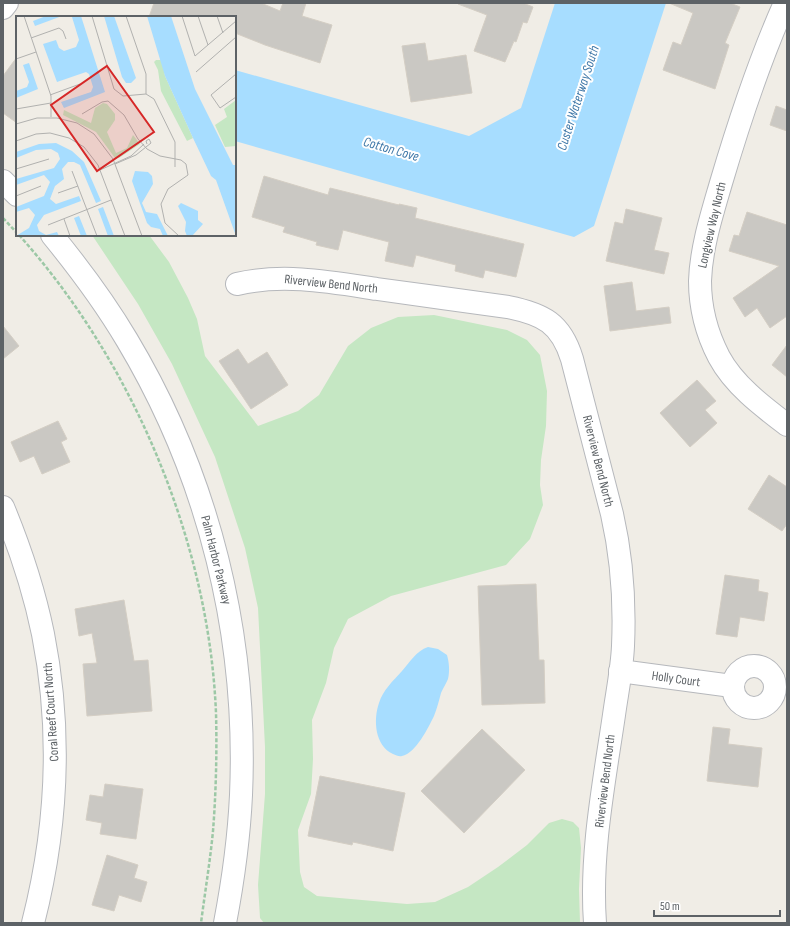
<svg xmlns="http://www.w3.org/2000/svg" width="790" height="926" font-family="'Sofia Sans Condensed',sans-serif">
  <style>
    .green { fill: #c5e7c3 }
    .water { fill: #a7ddff }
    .building { fill: #cac8c3; stroke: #d4cec4 }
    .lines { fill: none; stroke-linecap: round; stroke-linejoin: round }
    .minor-casing { stroke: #b6b8bc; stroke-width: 24 }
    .path { stroke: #9cc8a6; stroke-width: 2.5; stroke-dasharray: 4 2; stroke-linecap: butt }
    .minor { stroke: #fff; stroke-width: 22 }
    .labels { text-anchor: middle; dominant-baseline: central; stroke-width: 4; stroke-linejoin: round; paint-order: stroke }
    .street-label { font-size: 13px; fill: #5d6266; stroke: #fff }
    .water-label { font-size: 14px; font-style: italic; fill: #4079a9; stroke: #fff }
    .inset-road { fill: none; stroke: #b1b1af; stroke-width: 1 }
    .view { fill: #d62828; fill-opacity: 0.15; stroke: #d62828; stroke-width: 2 }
    .inset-edge { fill: none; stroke: #5d6266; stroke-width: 2 }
  </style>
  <rect width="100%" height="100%" fill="#f0ede6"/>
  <!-- green -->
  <path class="green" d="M92 235H149L169 262 188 298 197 319 205 356 258 426 298 411 319 395 348 346 371 328 398 317 434 315 507 330 527 340 540 355 547 391 546 426 541 460 540 485 543 505 530 539 506 565 391 596 348 619 334 648 326 683 312 720 313 759 311 794 298 830 300 872 304 887 317 896 407 904 435 902 468 887 498 867 527 845 549 823 562 819 573 822 579 828 581 848 579 889 580 923H264L260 918 258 885 265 794V747L258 608 245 548 215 457 172 364 138 304Z"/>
  <!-- water -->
  <g class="water">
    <path d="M555 3H666L594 226 574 237 235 141V70L469 136 521 108Z"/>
    <path d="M428 647 438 649 447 655C449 662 450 671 448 679 446 684 443 688 441 693 439 701 437 708 434 716 428 728 416 753 402 756 399 757 396 755 393 754 375 746 373 720 379 703 383 690 393 681 402 671 410 662 416 651 428 647Z"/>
  </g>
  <!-- building -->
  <g class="building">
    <path d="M154 3H261L280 11 283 3H306L302 16 332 25 320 63 265 45 235 33V17H149Z"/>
    <path d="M459 3H523L533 7 527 23 523 22 516 42 514 41 505 62 474 51 487 15 458 4Z"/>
    <path d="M669 3H730L740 7 725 43 729 45 715 89 663 70 673 42 681 45 693 13Z"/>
    <path d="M425 43 428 61 466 55 472 93 411 102 402 46Z"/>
    <path d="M17 57V123L3 113V76Z"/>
    <path d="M776 106 787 110V131L770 125Z"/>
    <path d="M264 176 328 195 330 188 399 205V204L417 208 415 218 524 244 516 277 485 270 483 278 455 271 456 265 416 255 413 267 385 261 389 242 343 230 338 250 316 245 317 242 283 232 285 227 252 217Z"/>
    <path d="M626 209 662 218 654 250 669 253 664 274 606 261 615 222 623 224Z"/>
    <path d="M747 212 787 225V316L770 328 757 308 745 317 733 298 779 266 729 251 734 235 739 236Z"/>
    <path d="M632 282 636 311 669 307 671 323 610 331 604 286Z"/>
    <path d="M3 326 19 346 3 359Z"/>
    <path d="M787 345V377L772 365Z"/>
    <path d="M238 349 248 364 267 352 288 385 251 409 219 361Z"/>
    <path d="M697 380 716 401 705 410 717 423 690 447 660 413Z"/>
    <path d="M58 421 67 439 61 442 70 462 42 474 34 456 20 462 11 442Z"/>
    <path d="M769 475 787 487V524L782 531 748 509Z"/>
    <path d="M725 575 759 580 758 591 768 593 764 621 740 617 737 637 716 634Z"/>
    <path d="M536 584 539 660H544L545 703 482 705 478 586Z"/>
    <path d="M124 600 134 661 148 660 152 711 87 716 83 664 97 663 92 633 79 636 75 609Z"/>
    <path d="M713 727 730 729 728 744 762 748 758 787 707 781Z"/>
    <path d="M482 729 525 770 464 833 421 791Z"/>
    <path d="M320 776 405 793 393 851 353 842 352 845 308 836Z"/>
    <path d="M105 784 143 789 136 839 100 834 102 823 86 820 90 795 103 797Z"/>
    <path d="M107 855 138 865 134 878 147 882 141 902 119 895 114 911 92 905Z"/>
  </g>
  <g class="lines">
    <!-- minor casing -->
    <g class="minor-casing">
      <g id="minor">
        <path d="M785 3C759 61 739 122 721 183 712 214 701 248 700 281 700 307 707 334 719 357 734 385 762 406 787 425"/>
        <path d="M3 8 7 3"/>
        <path d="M3 181 17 195"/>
        <path d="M52 235C79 268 105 303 127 340 209 477 248 636 241 795 239 838 233 881 225 923"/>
        <path d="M237 284C283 273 331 282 377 289 421 295 464 301 508 307 543 314 561 323 572 359L612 514C622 558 625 602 623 646 622 669 617 693 614 715 604 783 590 854 595 923"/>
        <path d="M3 507C20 548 34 590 43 634 62 730 57 829 33 923"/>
        <circle cx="754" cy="687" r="21"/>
        <path d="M620 671 732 686"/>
      </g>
    </g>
    <!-- path -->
    <g class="path">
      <path d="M3 218 17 233"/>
      <path d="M19 235C133 362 209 542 216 713 217 751 216 793 213 831 210 862 205 892 201 923"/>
    </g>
    <!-- minor -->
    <use href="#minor" class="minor"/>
  </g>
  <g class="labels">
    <!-- street labels -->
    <g class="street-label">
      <text transform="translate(712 225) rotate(-77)">Longview Way North</text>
      <text transform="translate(331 284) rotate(6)">Riverview Bend North</text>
      <text transform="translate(598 461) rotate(76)">Riverview Bend North</text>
      <text transform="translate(216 560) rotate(76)">Palm Harbor Parkway</text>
      <text transform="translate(676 679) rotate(8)">Holly Court</text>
      <text transform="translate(51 712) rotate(-94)">Coral Reef Court North</text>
      <text transform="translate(605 781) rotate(-83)">Riverview Bend North</text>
    </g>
    <!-- water labels -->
    <g class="water-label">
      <text transform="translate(578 98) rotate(-72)">Custer Waterway South</text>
      <text transform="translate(391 149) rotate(16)">Cotton Cove</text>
    </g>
  </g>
  <!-- overview -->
  <g transform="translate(16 16)">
    <rect width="220" height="220" fill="#f0ede6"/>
    <path d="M140 44H146L149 60 177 122 171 125 145 75 142 54 138 46ZM220 84V130L209 131 199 109 211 101 208 93ZM87 87 91 88 99 98V104L91 116 100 137 111 132 117 119 124 128 103 142H99L80 116 47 99 48 94 75 107 79 92Z" fill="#c5e7c3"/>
    <path d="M30 0H46L19 10 17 5ZM88 0H98L120 62 115 67H110L106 61ZM131 0H155L179 73 217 149H220V220L200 164 195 160 177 122 149 60ZM56 1 65 0 89 76 48 92 45 86 75 76 77 71 73 58 70 56 41 66 27 28 40 24 43 32 48 35 60 31 63 24ZM13 47 22 73 0 82V75L11 71 13 66 7 49ZM40 127 56 135 68 146 85 185 80 187 64 149 58 146H52L46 153 48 163 39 170 34 183 40 188 63 180 65 185 28 199 21 209 23 215 30 219 41 216 43 220H0L13 212 19 199 13 192 0 196V191L28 180 34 166 28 159 0 169V163L38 152 44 143 42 137 35 133 20 134 0 142V136L23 128ZM119 155 132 156 136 160 137 168 126 187 130 196 141 198 152 220H147L144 213 135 211 131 207 116 165ZM165 187 182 195V204L187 208 176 220H171L169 215 170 206 162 190ZM87 191 98 220H92L82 193ZM63 200 71 220H65L58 202Z" fill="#a7ddff"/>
    <path class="inset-road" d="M8 0 35 80V101M76 0 98 73 107 80 130 78 138 83 159 126V151M110 0 130 58V78M166 0 179 40 220 5M182 0 192 29M201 0 207 17M15 22 43 12 47 15 50 23M0 43 20 36M180 56 220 21M220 58 195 79 204 92 220 81M34 79 64 68M0 93 35 87M66 98 86 86 92 85 108 99 122 123 131 133 144 140 165 144 170 148 172 159 152 173 145 188 149 207 163 220M0 108 21 102H41L61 107 78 118 97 143 126 220M0 125 20 118 34 117 53 122 68 131 82 149 109 220M99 148 120 139 135 127 133 123 130 125 131 128M0 153 33 143M84 154 115 140 128 128M56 155 81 220M42 177 62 170M0 180 25 170M48 203 54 220M32 209 95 184"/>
    <path class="view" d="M91 50 138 116 81 155 35 89Z"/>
    <rect width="220" height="220" class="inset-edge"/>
  </g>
  <!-- border -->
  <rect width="790" height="926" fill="none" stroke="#5d6266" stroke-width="8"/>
  <!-- scale -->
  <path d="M654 910v6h126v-6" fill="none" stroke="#5d6266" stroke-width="2"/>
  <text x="660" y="910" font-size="12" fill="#5d6266" stroke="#ffffff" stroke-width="3" paint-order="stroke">50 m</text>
</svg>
